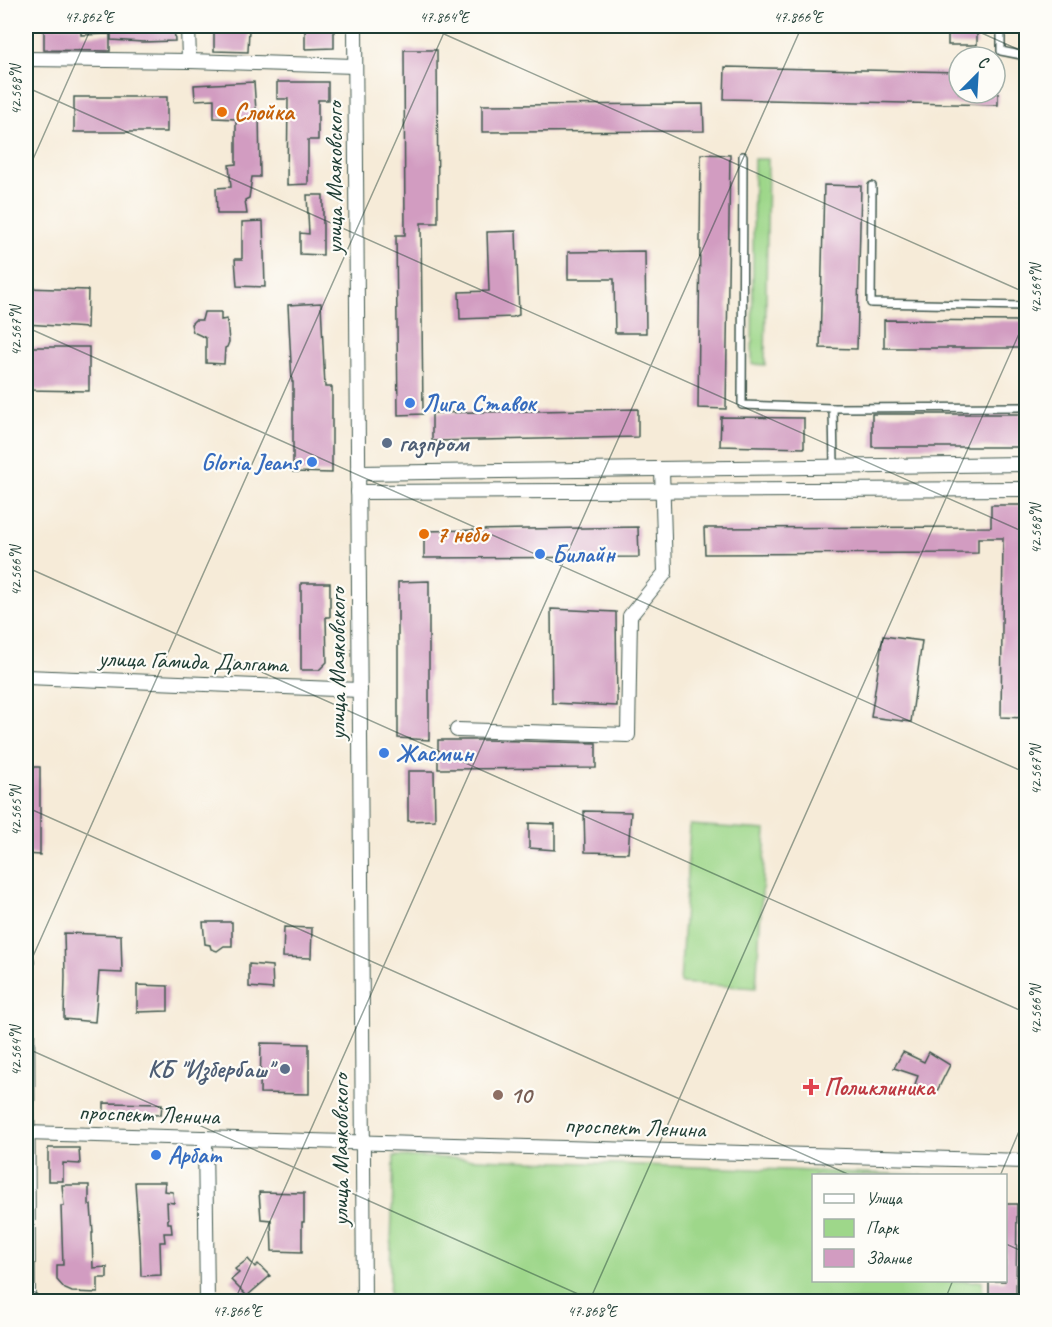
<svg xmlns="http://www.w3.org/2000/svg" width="1052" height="1327" font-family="Caveat,sans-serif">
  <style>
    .green { fill: #9ed78a; stroke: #5e8a5f; stroke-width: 1.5 }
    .building { fill: #d29cc1 }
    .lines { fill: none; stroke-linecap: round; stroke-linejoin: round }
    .lane-casing { stroke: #3f574d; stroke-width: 10 }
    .street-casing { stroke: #3f574d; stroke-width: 16 }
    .lane { stroke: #fff; stroke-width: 7 }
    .street { stroke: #fff; stroke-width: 14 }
    .ticks { fill: none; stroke: #1f3d34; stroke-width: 1.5; stroke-opacity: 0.45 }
    .food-dot { fill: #e8710a; stroke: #fdfcf7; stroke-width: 2 }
    .shop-dot { fill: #3f7fe0; stroke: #fdfcf7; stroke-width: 2 }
    .service-dot { fill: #5c6f8a; stroke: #fdfcf7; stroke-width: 2 }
    .health-dot { fill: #e0444e; stroke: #fdfcf7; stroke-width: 2 }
    .education-dot { fill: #8d6e63; stroke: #fdfcf7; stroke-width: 2 }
    .labels { text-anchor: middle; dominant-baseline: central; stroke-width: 4.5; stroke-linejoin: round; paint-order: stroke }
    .food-label { font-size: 24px; font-weight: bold; fill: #c56008; stroke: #fdfcf7; text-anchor: start }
    .street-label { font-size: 24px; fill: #1f3d34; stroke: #fdfcf7 }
    .shop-label { font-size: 24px; font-weight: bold; fill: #366cbe; stroke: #fdfcf7; text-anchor: start }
    .service-label { font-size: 24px; font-weight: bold; fill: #4e5e75; stroke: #fdfcf7; text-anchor: start }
    .health-label { font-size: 24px; font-weight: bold; fill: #be3a42; stroke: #fdfcf7; text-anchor: start }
    .education-label { font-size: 24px; font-weight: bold; fill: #785e54; stroke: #fdfcf7; text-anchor: start }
    .neatline { fill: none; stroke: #1f3d34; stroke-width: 2 }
    .ticks-label { font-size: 15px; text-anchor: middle; fill: #1f3d34 }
  </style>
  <rect width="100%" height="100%" fill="#fdfcf7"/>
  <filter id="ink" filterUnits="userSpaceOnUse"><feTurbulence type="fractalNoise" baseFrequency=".0167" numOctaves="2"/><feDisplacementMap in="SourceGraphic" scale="12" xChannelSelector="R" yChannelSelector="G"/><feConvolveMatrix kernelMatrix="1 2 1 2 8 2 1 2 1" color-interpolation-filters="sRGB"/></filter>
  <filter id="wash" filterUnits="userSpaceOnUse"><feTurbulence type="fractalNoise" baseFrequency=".008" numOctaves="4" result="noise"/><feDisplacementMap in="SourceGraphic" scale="24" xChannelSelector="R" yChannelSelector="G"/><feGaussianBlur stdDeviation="1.35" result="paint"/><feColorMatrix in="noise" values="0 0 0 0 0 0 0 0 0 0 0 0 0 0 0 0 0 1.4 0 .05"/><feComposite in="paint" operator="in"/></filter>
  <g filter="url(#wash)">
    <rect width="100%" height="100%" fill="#f6ebd8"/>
    <!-- green -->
    <g class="green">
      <path d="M754 159H768L765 365 752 364Z"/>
      <path d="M690 825 766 830 756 988 680 983Z"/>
      <path d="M394 1156 923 1175 814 1176V1280L982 1281 983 1301H389Z"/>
    </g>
    <g id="blocks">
      <!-- building -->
      <g class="building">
        <path d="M44 26H81V35L110 34V51L44 50Z"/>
        <path d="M111 26H174L175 41 143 42 111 40Z"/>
        <rect x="948" y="26" width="29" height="19"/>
        <path d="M214 28 249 29 248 52 214 51Z"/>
        <path d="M305 28H334V48L305 49Z"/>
        <path d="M404 50H437L438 223H421L423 414 398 415 396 235H405Z"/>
        <path d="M725 67 959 72V93H998V105L724 99Z"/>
        <path d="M254 82 256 111H259L260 177H252L249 198 245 200 247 214H217L216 188 231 187 229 165 236 164V119L214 118V99L195 100 194 85Z"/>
        <path d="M277 82H328V100H318V140H308V184L287 185 288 99H277Z"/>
        <rect x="74" y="97" width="93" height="35"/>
        <path d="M703 104 704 131 482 132V105Z"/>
        <path d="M701 154 730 155 726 409 698 408Z"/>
        <path d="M824 185 861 186 857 349 820 348Z"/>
        <path d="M307 195H323V255L300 254V233L309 234Z"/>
        <path d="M263 221 265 287 237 286 235 259H242V222Z"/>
        <path d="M516 231 519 315 513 317 460 319 459 292 489 291 487 232Z"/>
        <path d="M645 251 646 333H615L614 279H568V252Z"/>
        <path d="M26 288 88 290 87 328 26 324Z"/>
        <path d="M321 303 325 387H332V473L293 472V382H292L288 305Z"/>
        <path d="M204 312H221V320L227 319 229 342 227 347 225 348 224 364 206 363V338L193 332 191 324 195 320H202Z"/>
        <path d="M884 320 1026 321V348H884Z"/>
        <path d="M26 347H89V391L26 390Z"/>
        <path d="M638 409V437L432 441V413Z"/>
        <rect x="872" y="414" width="154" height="33"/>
        <path d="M721 417 804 418V448L720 446Z"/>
        <path d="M991 505H1026V718L1001 717 1003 538H978V553L705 554 704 528 991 527Z"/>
        <path d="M638 527 639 557 424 558V531Z"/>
        <path d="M429 581V740L398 738V582Z"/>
        <path d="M301 583H330V617H326L327 662 319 670H301Z"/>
        <path d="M551 609 616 612 617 706 552 703Z"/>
        <path d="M883 636 922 641 911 722 871 717Z"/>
        <path d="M438 740H485L596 743V768L438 769Z"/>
        <path d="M26 767H40V855L26 854Z"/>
        <path d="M408 771H434L435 820 408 821Z"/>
        <path d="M584 811 631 812 628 853 585 852Z"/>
        <path d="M529 823 555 824V850L529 848Z"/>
        <path d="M203 922H232V946H224L217 951 211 949 210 945 205 944Z"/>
        <path d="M284 927 312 928 311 958 283 957Z"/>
        <path d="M64 933 121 935 122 973 99 972 95 1022 64 1019 65 975Z"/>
        <path d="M249 964 272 966 273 989 249 987Z"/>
        <path d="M137 985 168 986V1011L137 1012Z"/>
        <path d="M261 1043 309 1044V1094L260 1093Z"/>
        <path d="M903 1052 924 1062 929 1052 950 1065 936 1093 915 1084 918 1076 894 1068Z"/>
        <path d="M104 1103 162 1104 161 1115 104 1113Z"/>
        <path d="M48 1148H79L80 1164 63 1163V1181H48Z"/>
        <path d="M135 1182H165L164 1191 173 1192 174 1203 167 1202 168 1223H171L172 1233H164L165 1242H160L161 1275 141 1276 140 1242H139Z"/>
        <path d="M62 1185H89V1205H91L93 1233H92L93 1268 107 1267V1278H98V1293L72 1292 65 1289 57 1280V1265H63L61 1206H64Z"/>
        <path d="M259 1192 304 1193V1222H302V1252L272 1251 271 1220 261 1219Z"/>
        <path d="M1005 1204H1017L1016 1302H989V1281H1005Z"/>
        <path d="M248 1259 255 1267 258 1264 270 1276 247 1296 231 1280 239 1273 235 1269Z"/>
      </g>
    </g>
  </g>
  <g filter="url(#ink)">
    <use href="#blocks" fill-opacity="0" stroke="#3f574d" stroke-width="1.5"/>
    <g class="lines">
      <!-- lane casing -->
      <g class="lane-casing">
        <g id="lane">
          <path d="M1001 26V51L1026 56"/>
          <path d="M743 156 742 405 833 408 834 466"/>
          <path d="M872 186 871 303 1026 306"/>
          <path d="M833 408 1026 407"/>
        </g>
      </g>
      <!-- street casing -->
      <g class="street-casing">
        <g id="street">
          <path d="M188 26 189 61"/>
          <path d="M355 26 364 1302"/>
          <path d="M26 59 189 61 355 66"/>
          <path d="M358 473 1026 464"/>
          <path d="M358 492 1026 489"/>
          <path d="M26 677 360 690"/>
          <path d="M457 730 628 735 630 616 665 573 662 469"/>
          <path d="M27 961 28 1302"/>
          <path d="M26 1133 1026 1161"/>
          <path d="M205 1138 207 1302"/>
        </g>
      </g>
      <!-- lane -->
      <use href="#lane" class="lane"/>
      <!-- street -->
      <use href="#street" class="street"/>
    </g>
  </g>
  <!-- ticks -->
  <path class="ticks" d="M426 26 1026 293M966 26 1026 53M26 87 1026 533M26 175 92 26M26 327 1026 773M26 567 1026 1013M26 807 852 1176M26 972 447 26M26 1048 596 1302M1000 1176 1026 1115M1006 1244 1026 1253M26 1288 57 1302M234 1302 802 26M589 1302 1026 318M944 1302 953 1280"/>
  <!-- markers -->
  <g class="food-dot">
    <circle cx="222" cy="112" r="6"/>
    <circle cx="424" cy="534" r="6"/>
  </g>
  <g class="shop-dot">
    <circle cx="410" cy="403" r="6"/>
    <circle cx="312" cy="462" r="6"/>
    <circle cx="540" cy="554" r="6"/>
    <circle cx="384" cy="753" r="6"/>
    <circle cx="156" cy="1155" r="6"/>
  </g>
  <g class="service-dot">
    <circle cx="387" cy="443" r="6"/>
    <circle cx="285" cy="1069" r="6"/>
  </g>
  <path class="health-dot" d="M808 1078h6v6h6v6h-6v6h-6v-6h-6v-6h6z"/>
  <circle class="education-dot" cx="498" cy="1095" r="6"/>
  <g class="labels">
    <!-- food labels -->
    <g class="food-label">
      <text x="234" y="112">Слойка</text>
      <text x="436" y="534">7 небо</text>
    </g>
    <!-- street labels -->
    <g class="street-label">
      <text transform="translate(334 178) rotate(-90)">улица Маяковского</text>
      <text transform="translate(193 661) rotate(2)">улица Гамида Далгата</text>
      <text transform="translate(337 664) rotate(-90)">улица Маяковского</text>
      <text transform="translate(149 1114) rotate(2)">проспект Ленина</text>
      <text transform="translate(635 1127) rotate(2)">проспект Ленина</text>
      <text transform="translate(340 1150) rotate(-90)">улица Маяковского</text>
    </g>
    <!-- shop labels -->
    <g class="shop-label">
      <text x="422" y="403">Лига Ставок</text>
      <text x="300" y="462" text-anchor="end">Gloria Jeans</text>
      <text x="552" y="554">Билайн</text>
      <text x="396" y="753">Жасмин</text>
      <text x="168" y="1155">Арбат</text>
    </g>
    <!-- service labels -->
    <g class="service-label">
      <text x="399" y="443">газпром</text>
      <text x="273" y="1069" text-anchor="end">КБ "Избербаш"</text>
    </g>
    <!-- health labels -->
    <g class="health-label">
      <text x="824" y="1087">Поликлиника</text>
    </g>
    <!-- education labels -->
    <g class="education-label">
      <text x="510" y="1095">10</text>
    </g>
  </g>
  <!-- margin -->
  <rect width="1052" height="1327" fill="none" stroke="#fdfcf7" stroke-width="66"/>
  <!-- legend -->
  <rect x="812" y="1174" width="195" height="108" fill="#fdfcf7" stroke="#a4b0a9" stroke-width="1.5"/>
  <rect x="824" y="1194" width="30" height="9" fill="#ffffff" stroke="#a4b0a9" stroke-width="1.5"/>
  <text x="866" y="1204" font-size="18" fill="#1f3d34">Улица</text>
  <rect x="824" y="1219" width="30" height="18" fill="#9ed78a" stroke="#a4b0a9" stroke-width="1.5"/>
  <text x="866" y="1234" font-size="18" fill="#1f3d34">Парк</text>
  <rect x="824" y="1249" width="30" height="18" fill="#d29cc1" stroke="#a4b0a9" stroke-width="1.5"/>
  <text x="866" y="1264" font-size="18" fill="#1f3d34">Здание</text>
  <!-- north arrow -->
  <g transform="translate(977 75) rotate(24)"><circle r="28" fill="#fdfcf7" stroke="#a4b0a9" stroke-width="1.5"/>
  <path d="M0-4.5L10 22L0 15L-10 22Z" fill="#1f6fb2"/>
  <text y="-9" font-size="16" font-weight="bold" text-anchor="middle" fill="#1f3d34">С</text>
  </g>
  <rect x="33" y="33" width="986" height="1261" class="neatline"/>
  <g class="ticks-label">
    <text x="89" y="22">47.862°E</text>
    <text x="444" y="22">47.864°E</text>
    <text x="798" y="22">47.866°E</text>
    <text transform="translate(16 90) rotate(-90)" y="5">42.568°N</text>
    <text transform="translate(1036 289) rotate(-90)" y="5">42.569°N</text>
    <text transform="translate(16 331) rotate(-90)" y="5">42.567°N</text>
    <text transform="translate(1036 529) rotate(-90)" y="5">42.568°N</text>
    <text transform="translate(16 571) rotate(-90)" y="5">42.566°N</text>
    <text transform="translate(1036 770) rotate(-90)" y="5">42.567°N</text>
    <text transform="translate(16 811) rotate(-90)" y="5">42.565°N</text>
    <text transform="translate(1036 1010) rotate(-90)" y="5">42.566°N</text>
    <text transform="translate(16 1051) rotate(-90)" y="5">42.564°N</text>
    <text x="237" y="1316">47.866°E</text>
    <text x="592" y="1316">47.868°E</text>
  </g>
</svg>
